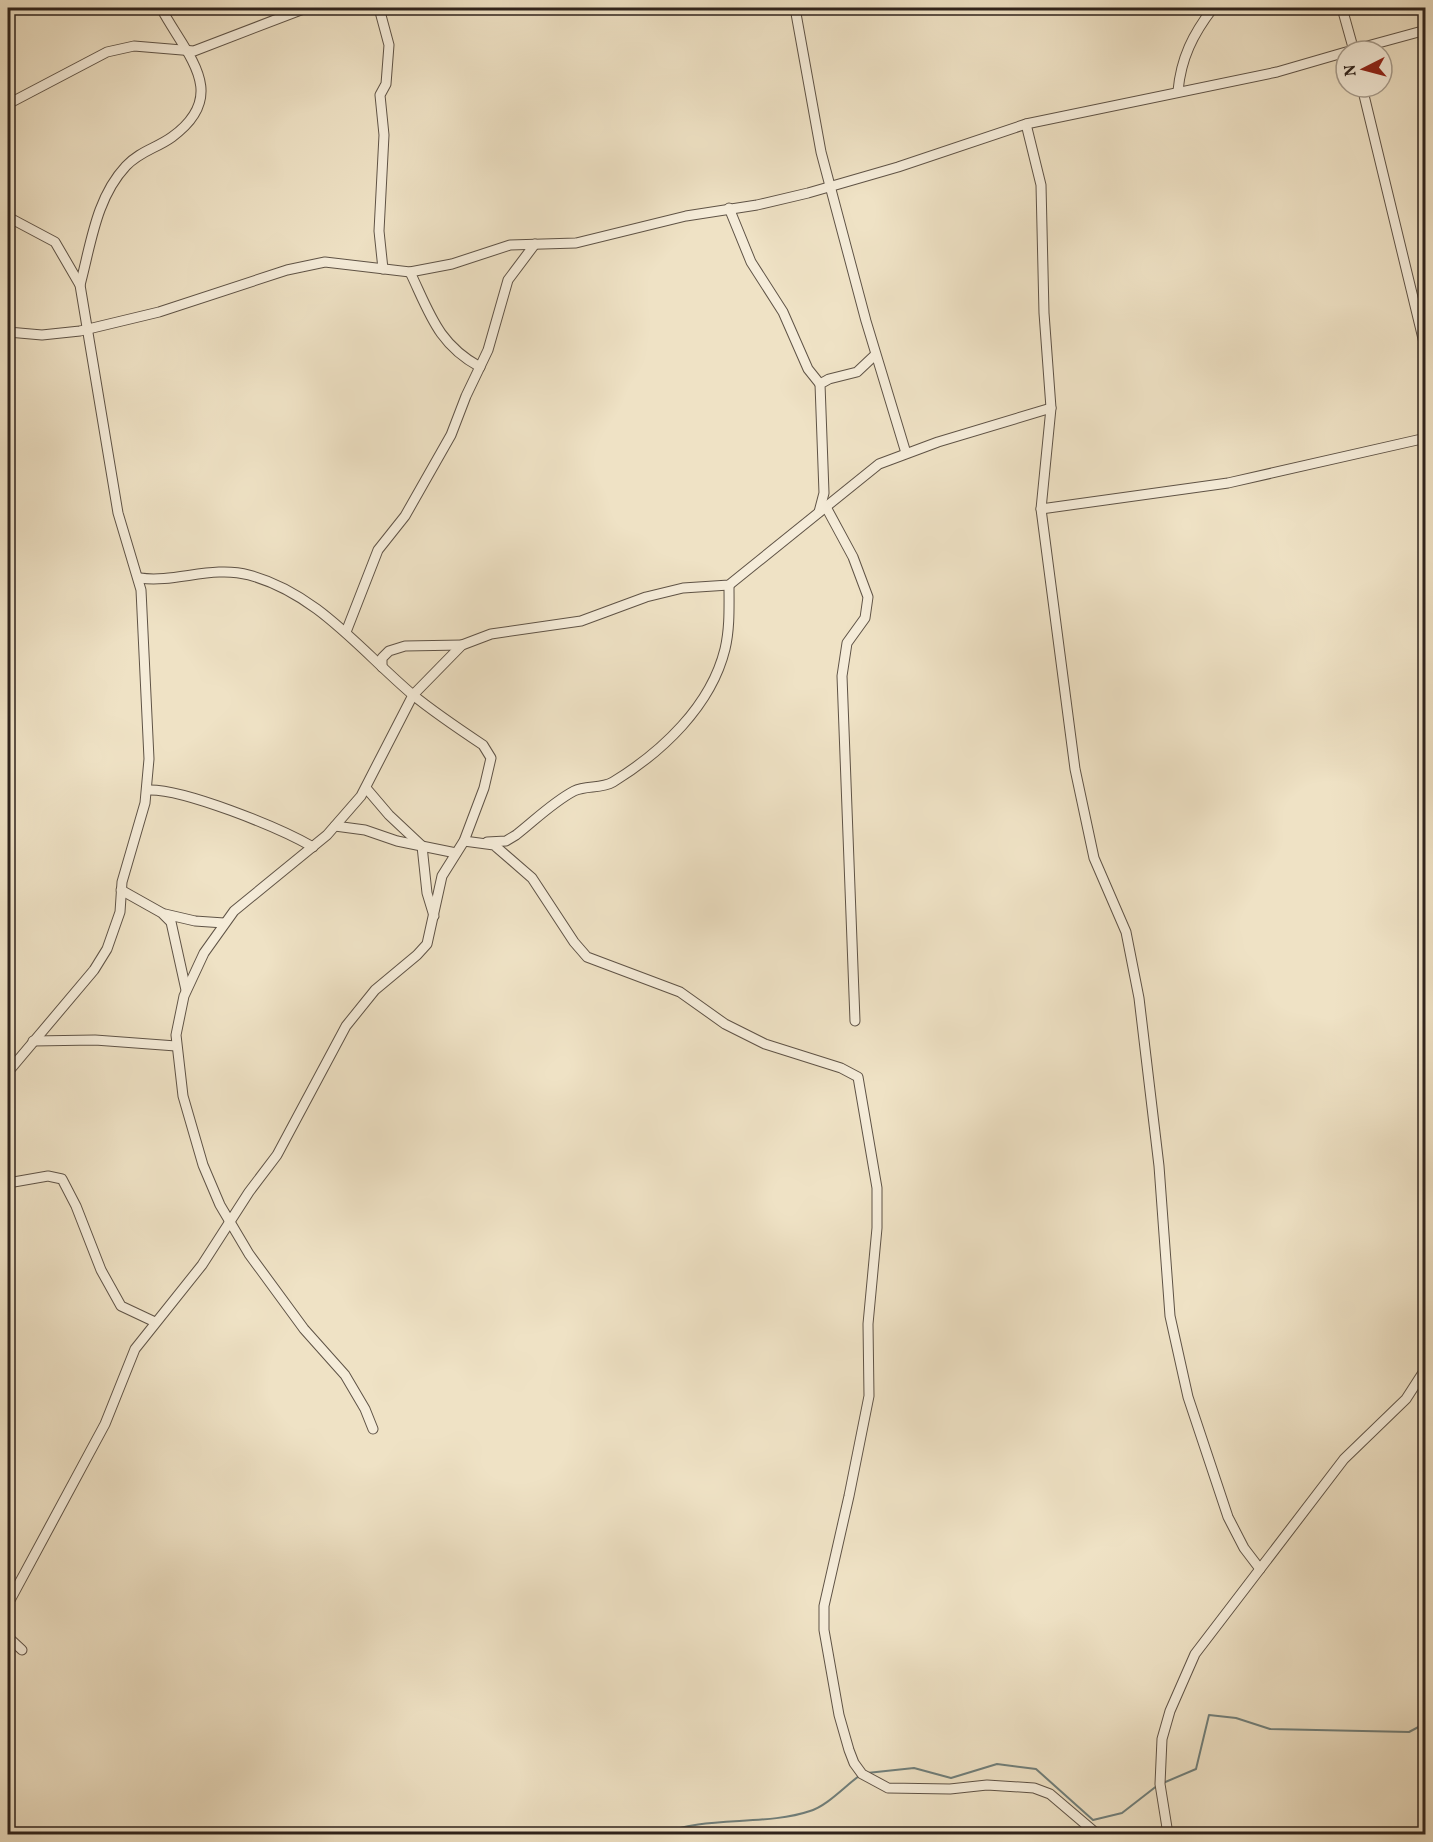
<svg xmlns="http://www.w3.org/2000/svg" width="1433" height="1842" font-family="Vollkorn,serif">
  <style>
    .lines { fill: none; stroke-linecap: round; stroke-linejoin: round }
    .stream { stroke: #707f7b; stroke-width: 2 }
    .minor-casing { stroke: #5f5346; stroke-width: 11 }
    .minor { stroke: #f5ecd9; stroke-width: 9 }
  </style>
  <rect width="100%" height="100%" fill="#efe2c5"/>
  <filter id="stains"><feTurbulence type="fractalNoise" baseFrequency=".00333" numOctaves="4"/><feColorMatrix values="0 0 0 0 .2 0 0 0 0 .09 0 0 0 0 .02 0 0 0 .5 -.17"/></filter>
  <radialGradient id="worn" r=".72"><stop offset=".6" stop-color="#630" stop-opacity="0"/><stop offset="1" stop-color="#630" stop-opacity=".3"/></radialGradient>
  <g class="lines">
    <!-- stream -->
    <g class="stream">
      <path d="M867 1773 914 1768 951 1778 997 1764 1036 1769 1093 1820 1122 1813 1158 1785"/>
      <path d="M1163 1783 1196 1769 1209 1715 1236 1718 1270 1729 1409 1732 1426 1723"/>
      <path d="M663 1834C701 1816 767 1826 810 1811 827 1806 845 1786 859 1776"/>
    </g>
    <!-- minor casing -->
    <g class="minor-casing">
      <g id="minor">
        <path d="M379 8 389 45 386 84 380 95 384 135 379 231 383 269"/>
        <path d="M795 8 821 152 866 321 906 453"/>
        <path d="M1342 8 1354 51"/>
        <path d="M1349 51 1426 30"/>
        <path d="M1362 87 1426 351"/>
        <path d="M1178 91C1181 58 1193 34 1213 8"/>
        <path d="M8 104 107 52 134 46 194 51 306 8"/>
        <path d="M1026 124 1041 185 1044 313 1051 408 1041 509 1075 769 1094 858 1126 932 1139 998 1159 1166 1170 1316 1188 1397 1228 1517 1244 1548 1260 1569"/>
        <path d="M729 208 751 262 783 312 808 369 820 384"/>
        <path d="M8 217 55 242 80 285 118 513 141 590 149 759 145 803 122 882 120 912 107 949 94 970 8 1072"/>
        <path d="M410 272C430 314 438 344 480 367"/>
        <path d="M80 285C91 244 96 198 126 166 140 151 157 148 172 137 231 94 186 55 161 8"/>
        <path d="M8 332 42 335 80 331 159 312 287 270 325 262 410 272 452 264 510 245 576 243 686 216 757 205 808 193 898 167 1026 124 1277 72 1346 52"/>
        <path d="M826 507 853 557 868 597 865 618 847 643 842 676 855 1021"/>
        <path d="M1041 509 1228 483 1426 438"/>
        <path d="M819 512 824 493 820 384 829 379 857 372 875 355"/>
        <path d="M346 632 378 550 405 516 451 435 466 396 488 350 508 280 535 244"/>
        <path d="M382 667V658L389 651 405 646 462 645"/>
        <path d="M366 788 389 815 422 846 427 893 434 916"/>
        <path d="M147 790C183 788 280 828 313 847"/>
        <path d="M335 826 365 830 397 841 456 853"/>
        <path d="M464 841 494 845 532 878 574 942 587 957 680 992 725 1024 765 1044 841 1068 858 1077 877 1188V1228L868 1324 869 1396 849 1496 824 1606V1630L839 1715 849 1750 854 1763 862 1774 888 1788 950 1789 987 1785 1034 1788 1050 1794 1097 1834"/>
        <path d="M487 842 506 841 516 835C534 821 553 802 574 791 586 785 601 789 613 782 662 752 711 706 725 649 730 628 729 606 729 585"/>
        <path d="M121 890 162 913 171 922 186 990"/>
        <path d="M165 914 195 921 224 923"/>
        <path d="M33 1041 95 1040 176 1046"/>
        <path d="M8 1183 48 1176 62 1179 76 1206 101 1270 121 1306 155 1322"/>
        <path d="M373 1429 365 1409 345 1375 304 1329 249 1254 220 1205 203 1165 183 1096 176 1035 184 996 204 953 234 911 327 835 361 796 413 695 462 645 491 634 581 621 646 597 683 588 729 585 879 464 938 442 1051 408"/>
        <path d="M8 1604 105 1424 135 1349 202 1265 249 1192 277 1155 346 1026 375 990 417 955 427 944 442 876 464 841 484 788 491 758 483 745C459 729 435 713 413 695 361 651 317 593 249 575 213 565 175 583 140 578"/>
        <path d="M8 1637 22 1650"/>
        <path d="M1168 1834 1160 1784 1162 1739 1170 1711 1195 1654 1344 1459 1406 1399 1426 1368"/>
      </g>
    </g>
    <!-- minor -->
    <use href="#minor" class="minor"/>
  </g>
  <!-- margin -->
  <rect width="1433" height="1842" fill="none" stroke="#efe2c5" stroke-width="30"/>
  <rect x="9" y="9" width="1415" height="1824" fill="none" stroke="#2f231c" stroke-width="3"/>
  <rect x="15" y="15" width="1403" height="1812" fill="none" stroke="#2f231c" stroke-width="1.5"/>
  <!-- north arrow -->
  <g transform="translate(1364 69) rotate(264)"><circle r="28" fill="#f5ecd9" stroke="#a69c8d" stroke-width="1.5"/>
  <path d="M0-4.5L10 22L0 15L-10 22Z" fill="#8f2418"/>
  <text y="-9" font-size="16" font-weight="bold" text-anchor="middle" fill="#2f231c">N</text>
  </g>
  <rect width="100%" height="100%" filter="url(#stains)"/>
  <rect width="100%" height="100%" fill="url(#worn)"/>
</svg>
